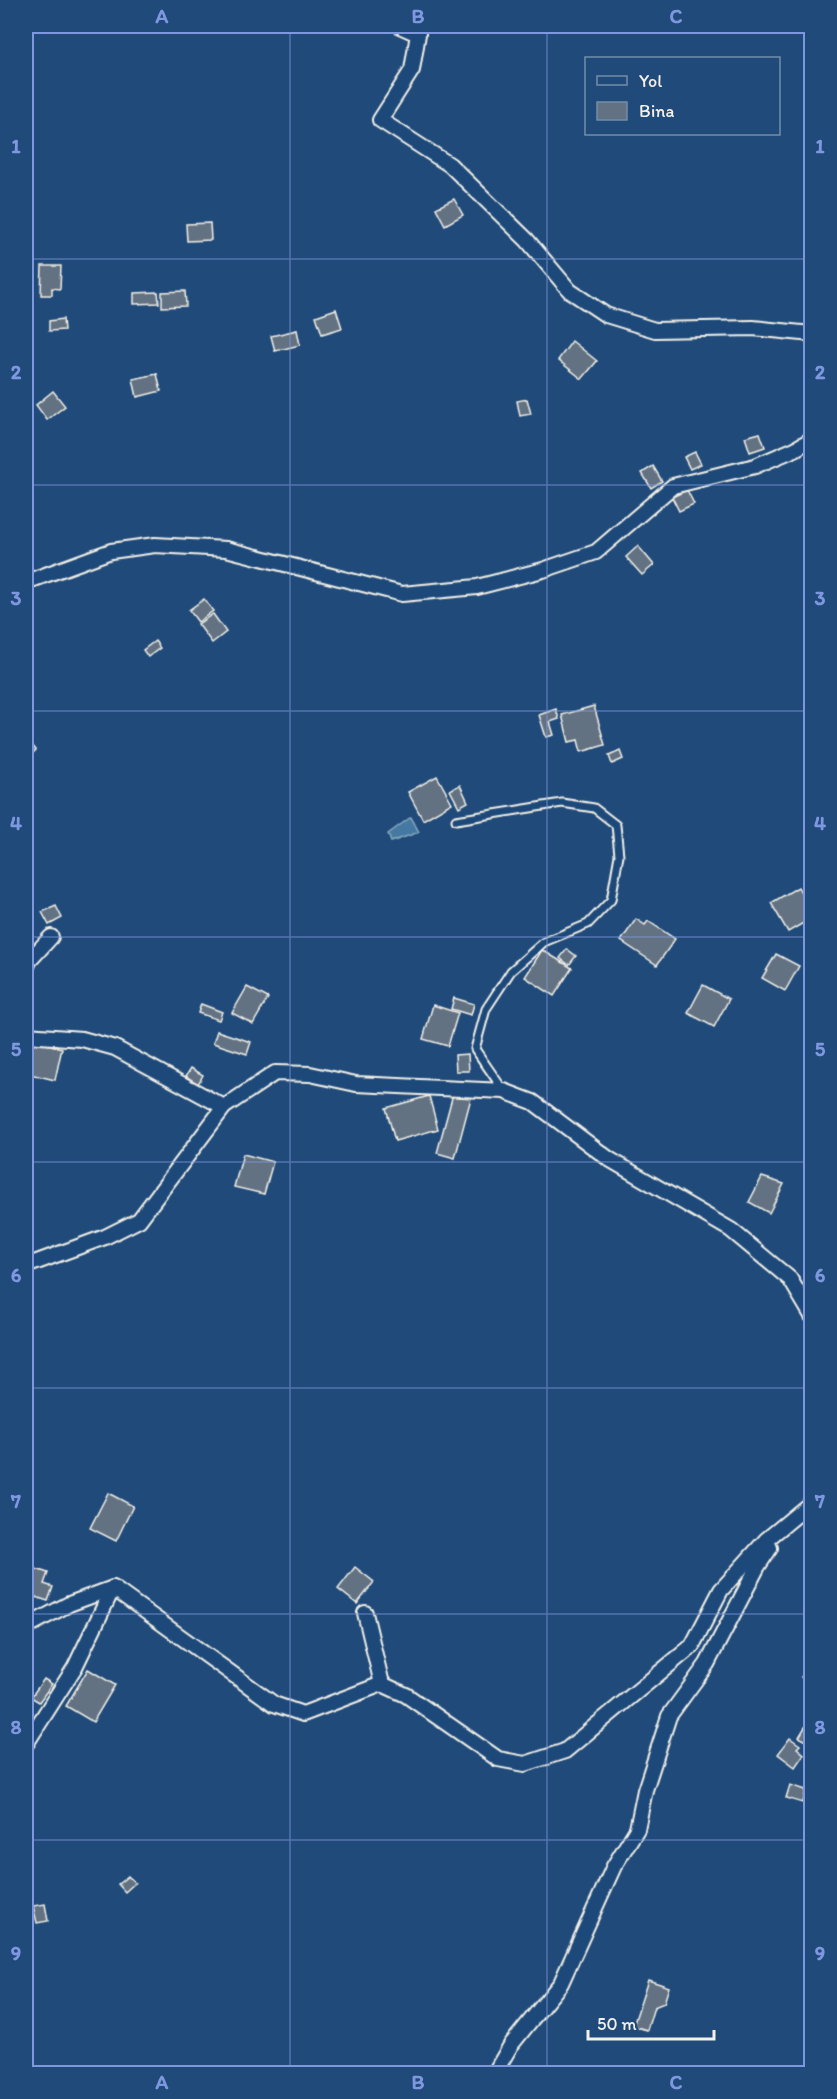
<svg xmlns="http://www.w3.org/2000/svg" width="837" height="2099" font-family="Itim,sans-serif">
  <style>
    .water { fill: #4579a2; stroke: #8ba9be; stroke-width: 1.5 }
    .building { fill: #637282; stroke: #f4f1e8; stroke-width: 1.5 }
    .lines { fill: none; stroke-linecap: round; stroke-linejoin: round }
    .service-casing { stroke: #f4f1e8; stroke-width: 11 }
    .minor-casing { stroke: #f4f1e8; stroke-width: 18 }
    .service { stroke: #1f4a7a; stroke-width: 7 }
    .minor { stroke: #1f4a7a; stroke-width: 14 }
    .grid { fill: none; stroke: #7e97df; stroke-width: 1.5; stroke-opacity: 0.55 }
    .neatline { fill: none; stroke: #7e97df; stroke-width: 2 }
    .grid-label { font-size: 20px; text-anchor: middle; font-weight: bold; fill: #7e97df }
  </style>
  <rect width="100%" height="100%" fill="#1f4a7a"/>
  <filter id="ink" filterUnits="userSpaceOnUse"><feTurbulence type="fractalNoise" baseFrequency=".0167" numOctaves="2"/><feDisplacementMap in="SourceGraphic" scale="12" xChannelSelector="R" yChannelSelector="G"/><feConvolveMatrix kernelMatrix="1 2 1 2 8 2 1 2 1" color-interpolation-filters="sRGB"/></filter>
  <g filter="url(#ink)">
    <!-- water -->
    <path class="water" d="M411 817 419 832 391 842 388 834Z"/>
    <!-- building -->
    <g class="building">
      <path d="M454 199 463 215 445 225 436 208Z"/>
      <path d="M210 223 211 240 187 241 186 224Z"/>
      <path d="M42 266H61L60 289 52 288V295H41Z"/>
      <path d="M185 291 186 306 162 307V292Z"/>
      <path d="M158 292 159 303 134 304V293Z"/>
      <path d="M336 309 342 328 322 334 316 316Z"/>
      <path d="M63 319 64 330 49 331V321Z"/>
      <path d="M297 330 300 345 275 351 271 336Z"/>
      <path d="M572 341 597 361 582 379 558 360Z"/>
      <path d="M157 374 161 391 137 397 133 379Z"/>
      <path d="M53 391 65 406 47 420 36 405Z"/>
      <path d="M527 399 531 414 520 416 517 401Z"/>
      <path d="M760 433 765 447 750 452 745 437Z"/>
      <path d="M695 452 701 464 690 469 684 457Z"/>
      <path d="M653 466 662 481 651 488 642 473Z"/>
      <path d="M687 490 694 504 679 511 672 497Z"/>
      <path d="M638 546 654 565 642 575 626 557Z"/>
      <path d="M204 599 213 611 198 622 189 610Z"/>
      <path d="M213 614 226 632 212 643 198 624Z"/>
      <path d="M155 641 160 648 148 657 143 650Z"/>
      <path d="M594 706 605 745 581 752 578 740 569 742 562 715Z"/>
      <path d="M556 709 559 719 550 722 554 735 546 737 539 715Z"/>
      <path d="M26 738 36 750 26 760Z"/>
      <path d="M620 751 623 759 612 764 609 756Z"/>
      <path d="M437 776 452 803 423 820 408 792Z"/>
      <path d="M460 785 468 802 459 807 450 790Z"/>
      <path d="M798 887 812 912V918L788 932 771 903Z"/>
      <path d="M56 906 62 918 49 925 42 912Z"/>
      <path d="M636 919 645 925 648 921 675 939 657 965 621 941Z"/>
      <path d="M567 949 576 956 569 965 560 958Z"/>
      <path d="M542 950 572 968 554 996 525 977Z"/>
      <path d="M776 954 799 966 785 991 762 978Z"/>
      <path d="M703 985 729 999 714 1027 688 1013Z"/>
      <path d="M247 987 268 998 253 1024 232 1013Z"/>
      <path d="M454 998 474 1004 471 1015 451 1009Z"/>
      <path d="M201 1004 222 1012 219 1020 198 1013Z"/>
      <path d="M433 1005 458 1013 448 1046 423 1039Z"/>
      <path d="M217 1031 251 1042 247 1054 213 1043Z"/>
      <path d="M30 1040 62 1048 55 1080 26 1073Z"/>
      <path d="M468 1054 469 1071H456L455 1055Z"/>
      <path d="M191 1068 203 1075 198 1084 186 1076Z"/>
      <path d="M453 1094 471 1098 455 1158 437 1153Z"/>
      <path d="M429 1096 438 1129 395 1141 386 1108Z"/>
      <path d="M243 1154 273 1162 264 1194 234 1187Z"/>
      <path d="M762 1177 784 1184 769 1213 749 1202Z"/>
      <path d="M108 1493 133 1506 116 1541 90 1528Z"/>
      <path d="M27 1566 48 1573 44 1584 53 1587 48 1601 26 1594Z"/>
      <path d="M355 1567 374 1582 357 1604 338 1589Z"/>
      <path d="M812 1666V1686L801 1677Z"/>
      <path d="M88 1669 115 1685 93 1722 66 1706Z"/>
      <path d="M44 1679 52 1684 39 1702 31 1697Z"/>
      <path d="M805 1727 812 1731V1744L799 1737Z"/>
      <path d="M790 1738 800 1745 797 1748 804 1754 795 1767 778 1754Z"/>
      <path d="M790 1785 806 1790 803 1803 786 1798Z"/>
      <path d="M128 1876 135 1883 125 1892 118 1884Z"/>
      <path d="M45 1904 48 1921 37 1923 33 1906Z"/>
      <path d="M648 1980 669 1987 664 2003 654 2007 647 2030 633 2026Z"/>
    </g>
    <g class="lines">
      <!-- service casing -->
      <g class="service-casing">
        <path id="service" d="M456 820 562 803 594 808 616 825 619 855 611 900 588 924 544 942 511 971 486 1009 475 1049 504 1091"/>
      </g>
      <!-- minor casing -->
      <g class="minor-casing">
        <g id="minor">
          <path d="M400 26 418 34 412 70 380 120 450 165 527 240 570 291 606 315 655 330 753 328 812 334"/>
          <path d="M26 582 111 551 155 545 226 549 402 594 477 587 543 570 596 552 673 486 755 466 795 449 812 439"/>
          <path d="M26 969 29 961 51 937"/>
          <path d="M26 1035 82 1039 115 1048 224 1107"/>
          <path d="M26 1266 105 1237 139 1220 224 1107 275 1073 310 1074 356 1084 504 1091 533 1102 609 1159 731 1230 790 1279 812 1316"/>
          <path d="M365 1613 382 1684"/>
          <path d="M26 1627 69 1604 113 1588"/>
          <path d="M26 1744 75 1667 113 1588 274 1704 303 1714 382 1684 406 1695 498 1759 525 1764 565 1751 692 1646 721 1590 766 1540 812 1502"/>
          <path d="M494 2074 511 2045 561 1983 614 1866 637 1829 645 1790 669 1716 707 1664 758 1566 770 1548 767 1541"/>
        </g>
      </g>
      <!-- service -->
      <use href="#service" class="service"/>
      <!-- minor -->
      <use href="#minor" class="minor"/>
    </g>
  </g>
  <!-- grid -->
  <path class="grid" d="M290 26V2074M547 26V2074M26 259H812M26 485H812M26 711H812M26 937H812M26 1162H812M26 1388H812M26 1614H812M26 1840H812"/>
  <!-- margin -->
  <rect width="837" height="2099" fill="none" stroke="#1f4a7a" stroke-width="66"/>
  <!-- legend -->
  <rect x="585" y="57" width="195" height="78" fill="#1f4a7a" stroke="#748da6" stroke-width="1.5"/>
  <rect x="597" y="76" width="30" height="9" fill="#1f4a7a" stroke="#748da6" stroke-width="1.5"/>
  <text x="639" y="87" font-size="18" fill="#f4f1e8">Yol</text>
  <rect x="597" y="102" width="30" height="18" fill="#637282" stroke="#748da6" stroke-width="1.5"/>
  <text x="639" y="117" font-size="18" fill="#f4f1e8">Bina</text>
  <!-- scale -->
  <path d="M588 2030v9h126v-9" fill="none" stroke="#f4f1e8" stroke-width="3"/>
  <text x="597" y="2030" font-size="18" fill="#f4f1e8" stroke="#1f4a7a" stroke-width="4.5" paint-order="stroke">50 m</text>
  <rect x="33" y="33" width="771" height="2033" class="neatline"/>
  <g class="grid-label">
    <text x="162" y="23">A</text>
    <text x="418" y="23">B</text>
    <text x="676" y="23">C</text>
    <text x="16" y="153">1</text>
    <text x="820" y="153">1</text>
    <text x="16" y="379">2</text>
    <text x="820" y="379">2</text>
    <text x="16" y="605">3</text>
    <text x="820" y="605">3</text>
    <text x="16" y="830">4</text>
    <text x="820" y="830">4</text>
    <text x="16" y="1056">5</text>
    <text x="820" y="1056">5</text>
    <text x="16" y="1282">6</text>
    <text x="820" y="1282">6</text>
    <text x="16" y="1508">7</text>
    <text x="820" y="1508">7</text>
    <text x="16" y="1734">8</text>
    <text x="820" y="1734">8</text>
    <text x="16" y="1960">9</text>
    <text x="820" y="1960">9</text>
    <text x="162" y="2089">A</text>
    <text x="418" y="2089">B</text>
    <text x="676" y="2089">C</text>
  </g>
</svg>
